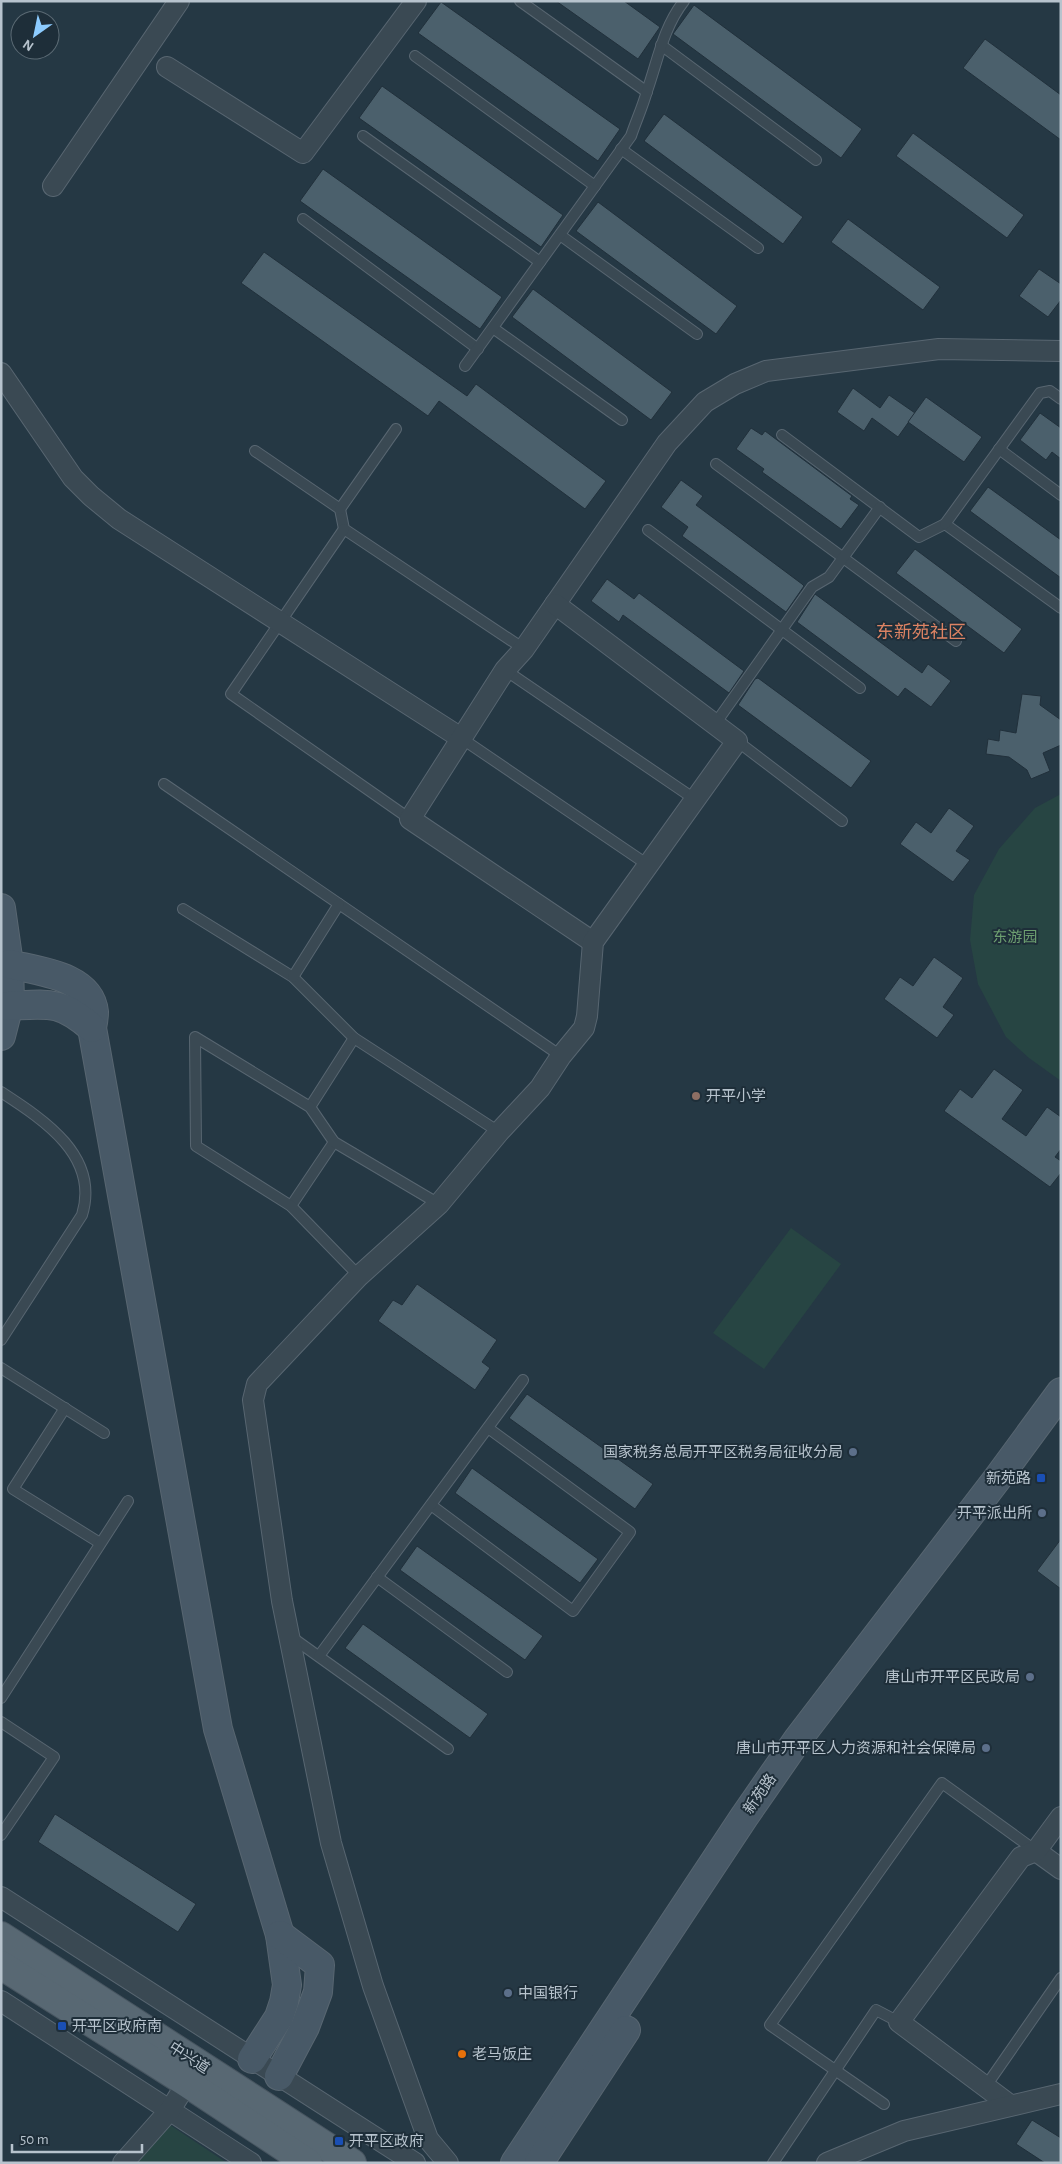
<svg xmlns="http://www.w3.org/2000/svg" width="1062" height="2164" font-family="'Alegreya Sans','Noto Sans SC',sans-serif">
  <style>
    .green { fill: #274543 }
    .building { fill: #4b606c; stroke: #21303b }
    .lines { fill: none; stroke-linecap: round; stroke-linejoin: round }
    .lane-casing { stroke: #586671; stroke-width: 12 }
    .street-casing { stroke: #586671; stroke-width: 22 }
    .secondary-casing { stroke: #586671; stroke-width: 30 }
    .primary-casing { stroke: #475560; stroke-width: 30 }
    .lane { stroke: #3a4953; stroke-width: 10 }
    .street { stroke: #3a4953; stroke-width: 20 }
    .secondary { stroke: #485967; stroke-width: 28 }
    .primary { stroke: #586873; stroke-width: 28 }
    .education-dot { fill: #8d6e63; stroke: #1e2e39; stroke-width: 2 }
    .service-dot { fill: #5c6f8a; stroke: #1e2e39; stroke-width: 2 }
    .transit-dot { fill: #1a4fb4; stroke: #1e2e39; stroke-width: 2 }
    .food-dot { fill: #e8710a; stroke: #1e2e39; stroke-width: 2 }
    .labels { text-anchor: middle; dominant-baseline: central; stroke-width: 4; stroke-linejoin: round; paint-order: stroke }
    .park-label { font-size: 15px; fill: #6d9f70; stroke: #1e2e39 }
    .poi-label { font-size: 15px; fill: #b7c3cd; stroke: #1e2e39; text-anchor: start }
    .street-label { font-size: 15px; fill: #b7c3cd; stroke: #1e2e39 }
    .quarter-label { font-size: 18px; fill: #dc8363; stroke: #1e2e39 }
  </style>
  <rect width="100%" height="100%" fill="#253844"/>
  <!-- green -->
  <g class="green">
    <path d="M1061 794V1081L1029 1058 1006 1037 978 984 970 940 974 895 999 849 1035 808Z"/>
    <path d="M791 1228 841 1264 764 1369 713 1333Z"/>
    <path d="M170 2125 227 2163H137Z"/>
  </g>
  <!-- building -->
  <g class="building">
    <path d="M556 1H624L660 27 638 59Z"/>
    <path d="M441 2 620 129 598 161 418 33Z"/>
    <path d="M694 5 862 129 841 158 673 34Z"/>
    <path d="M985 39 1061 95V140L963 68Z"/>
    <path d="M382 86 563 215 541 247 359 118Z"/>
    <path d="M664 114 803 217 783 244 644 141Z"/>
    <path d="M913 133 1024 215 1007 238 896 156Z"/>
    <path d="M323 169 502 297 480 329 300 201Z"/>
    <path d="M598 202 737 306 716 334 576 231Z"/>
    <path d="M848 219 940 287 923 310 831 242Z"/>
    <path d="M264 252 467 396 476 384 606 481 585 509 439 401 428 416 241 283Z"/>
    <path d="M1039 269 1061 284V300L1048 317 1019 296Z"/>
    <path d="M533 289 672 392 651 420 512 317Z"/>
    <path d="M853 388 880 408 889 395 915 413 898 437 872 418 864 431 837 412Z"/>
    <path d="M926 397 982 437 964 462 908 422Z"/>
    <path d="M1040 413 1061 428V459L1052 452 1046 460 1020 440Z"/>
    <path d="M751 428 762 435 765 431 852 496 850 499 859 505 841 529 762 472 764 469 736 449Z"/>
    <path d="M681 480 703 496 696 505 802 584 804 586 786 612 682 536 688 527 661 507Z"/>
    <path d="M988 487 1061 540V578L970 511Z"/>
    <path d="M915 549 1022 629 1004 653 896 573Z"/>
    <path d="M607 579 634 599 639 593 744 671 729 693 623 615 619 622 591 601Z"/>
    <path d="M815 594 922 673 928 664 951 681 931 707 905 688 898 697 797 622Z"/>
    <path d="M758 678 871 761 851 788 738 705 755 679Z"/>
    <path d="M1022 694 1041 696 1040 705 1061 720V745L1043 753 1050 771 1031 779 1027 770 1009 757 986 754 988 739 999 741 1000 730 1016 733Z"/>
    <path d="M949 808 974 826 956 851 970 860 953 882 900 844 916 822 931 833Z"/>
    <path d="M934 957 963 978 943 1007 954 1015 937 1038 884 999 900 977 913 986Z"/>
    <path d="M994 1069 1023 1090 1002 1119 1026 1136 1047 1107 1061 1117V1149L1055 1157 1061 1161V1173L1050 1187 944 1111 960 1089 972 1098Z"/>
    <path d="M417 1284 497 1340 482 1362 490 1368 475 1390 378 1321 393 1300 402 1305Z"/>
    <path d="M527 1394 653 1484 635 1509 509 1418Z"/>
    <path d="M472 1468 598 1559 580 1583 455 1493Z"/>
    <path d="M1061 1539V1589L1037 1571Z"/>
    <path d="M417 1546 543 1636 525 1660 400 1570Z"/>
    <path d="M363 1624 488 1714 470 1738 345 1648Z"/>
    <path d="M55 1814 196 1904 178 1932 38 1842Z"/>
    <path d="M1032 2120 1061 2138V2163H1045L1016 2144Z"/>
  </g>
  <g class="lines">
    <!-- lane casing -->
    <g class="lane-casing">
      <g id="lane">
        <path d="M520 1 647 92"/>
        <path d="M661 45 816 160"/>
        <path d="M415 56 595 186"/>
        <path d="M363 136 540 262"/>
        <path d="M621 149 758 248"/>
        <path d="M303 219 478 349"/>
        <path d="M560 235 697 334"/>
        <path d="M493 328 622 420"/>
        <path d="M465 366 631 136C636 121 643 106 647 91 658 60 663 28 684 1"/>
        <path d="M782 435 919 537 945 524 1061 608"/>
        <path d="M999 449 1061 495"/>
        <path d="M255 451 340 509 344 529 524 649"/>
        <path d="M716 464 956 641"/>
        <path d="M340 509 396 429"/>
        <path d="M945 524 1040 393 1050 391 1061 399"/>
        <path d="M344 529 231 694 410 819"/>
        <path d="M648 530 860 688"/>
        <path d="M505 670 696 800"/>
        <path d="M715 724 812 587 829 577 880 507"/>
        <path d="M461 738 648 865"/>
        <path d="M737 741 842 821"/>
        <path d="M164 784 561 1056"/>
        <path d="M183 909 293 977 354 1038 499 1132"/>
        <path d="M293 977 339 904"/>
        <path d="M1 1092C44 1120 100 1156 82 1215L1 1340"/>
        <path d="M310 1107 354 1038"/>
        <path d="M291 1206 334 1142"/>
        <path d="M359 1276 291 1206 196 1146 195 1037 310 1107 334 1142 439 1204"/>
        <path d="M1 1368 104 1433"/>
        <path d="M65 1408 13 1489 100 1543"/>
        <path d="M431 1505 573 1611 630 1532 488 1428"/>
        <path d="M377 1577 507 1672"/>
        <path d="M290 1636 448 1749"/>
        <path d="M319 1656 523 1380"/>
        <path d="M1 1698 128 1501"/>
        <path d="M1 1722 54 1757 1 1835"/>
        <path d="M986 2086 1061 1978"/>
        <path d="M884 2104 770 2025 942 1783 1036 1851"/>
        <path d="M773 2163 876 2010 899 2022"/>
      </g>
    </g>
    <!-- street casing -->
    <g class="street-casing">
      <g id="street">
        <path d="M167 67 303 153 416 1"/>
        <path d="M53 186 179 1"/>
        <path d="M1 373 73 478 91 496 119 519 461 738"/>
        <path d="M593 942 410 819 505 670 524 649 667 443 705 402 735 384 766 371 939 349 1061 351"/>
        <path d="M1036 1851 1061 1869"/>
        <path d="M1 1897 415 2163"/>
        <path d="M1 2001 251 2163"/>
        <path d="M1010 2105 899 2022 1021 1857 1036 1851 1061 1817"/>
        <path d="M123 2163 170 2110 187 2083"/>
        <path d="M448 2163 428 2139 373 1986 331 1843 282 1601 253 1400 257 1384 359 1276 439 1204 499 1132 540 1088 561 1056 584 1028 587 1016 593 942 737 741 555 604"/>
        <path d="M827 2163 904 2131 1061 2094"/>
      </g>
    </g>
    <!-- secondary casing -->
    <g class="secondary-casing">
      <g id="secondary">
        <path d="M1 908 9 964 10 1001 1 1036"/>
        <path d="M9 964C37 971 90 975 94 1012 94 1017 93 1023 92 1028L218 1729 280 1935 287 1985 284 2002 279 2017 252 2059"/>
        <path d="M8 1006C49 1004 60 1000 92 1028"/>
        <path d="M279 2076 305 2027 318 1992 320 1965 280 1935"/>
        <path d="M515 2163 744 1817 798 1739 997 1479 1061 1392"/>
        <path d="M539 2163 626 2030"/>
      </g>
    </g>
    <!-- primary casing -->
    <g class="primary-casing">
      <g id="primary">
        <path d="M1 1936 352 2163"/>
        <path d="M1 1965 187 2083 308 2163"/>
      </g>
    </g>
    <!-- lane -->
    <use href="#lane" class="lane"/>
    <!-- street -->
    <use href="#street" class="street"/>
    <!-- secondary -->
    <use href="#secondary" class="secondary"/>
    <!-- primary -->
    <use href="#primary" class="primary"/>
  </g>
  <!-- markers -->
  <circle class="education-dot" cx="696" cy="1096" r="5"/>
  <g class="service-dot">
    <circle cx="853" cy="1452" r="5"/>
    <circle cx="1042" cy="1513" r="5"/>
    <circle cx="1030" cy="1677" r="5"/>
    <circle cx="986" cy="1748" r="5"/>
    <circle cx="508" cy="1993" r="5"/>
  </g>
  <g class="transit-dot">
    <rect x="1036" y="1473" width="10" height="10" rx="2.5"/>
    <rect x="57" y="2021" width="10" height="10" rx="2.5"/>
    <rect x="334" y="2136" width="10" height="10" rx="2.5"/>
  </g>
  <circle class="food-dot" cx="462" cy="2054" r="5"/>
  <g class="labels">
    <!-- park labels -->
    <g class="park-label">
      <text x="1015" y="937">东游园</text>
    </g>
    <!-- poi labels -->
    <g class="poi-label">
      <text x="706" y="1096">开平小学</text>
      <text x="843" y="1452" text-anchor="end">国家税务总局开平区税务局征收分局</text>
      <text x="1031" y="1478" text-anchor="end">新苑路</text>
      <text x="1032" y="1513" text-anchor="end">开平派出所</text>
      <text x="1020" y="1677" text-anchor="end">唐山市开平区民政局</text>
      <text x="976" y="1748" text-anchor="end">唐山市开平区人力资源和社会保障局</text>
      <text x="518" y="1993">中国银行</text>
      <text x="72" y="2026">开平区政府南</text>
      <text x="472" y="2054">老马饭庄</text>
      <text x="349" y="2141">开平区政府</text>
    </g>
    <!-- street labels -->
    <g class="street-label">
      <text transform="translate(760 1794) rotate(-55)">新苑路</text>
      <text transform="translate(189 2058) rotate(33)">中兴道</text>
    </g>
    <!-- quarter labels -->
    <g class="quarter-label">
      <text x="921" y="633">东新苑社区</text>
    </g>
  </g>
  <!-- border -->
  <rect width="1062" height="2164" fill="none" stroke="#b7c3cd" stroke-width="5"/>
  <!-- north arrow -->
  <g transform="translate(35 35) rotate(213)"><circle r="24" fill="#1e2e39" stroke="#5b6a74"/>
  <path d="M0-4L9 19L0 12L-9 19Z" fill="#8ccbfe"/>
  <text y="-8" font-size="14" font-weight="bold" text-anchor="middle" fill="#b7c3cd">N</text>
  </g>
  <!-- scale -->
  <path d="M12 2144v8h130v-8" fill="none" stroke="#b7c3cd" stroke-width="2.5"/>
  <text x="20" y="2144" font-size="15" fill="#b7c3cd" stroke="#1e2e39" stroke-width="4" paint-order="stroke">50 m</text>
</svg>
